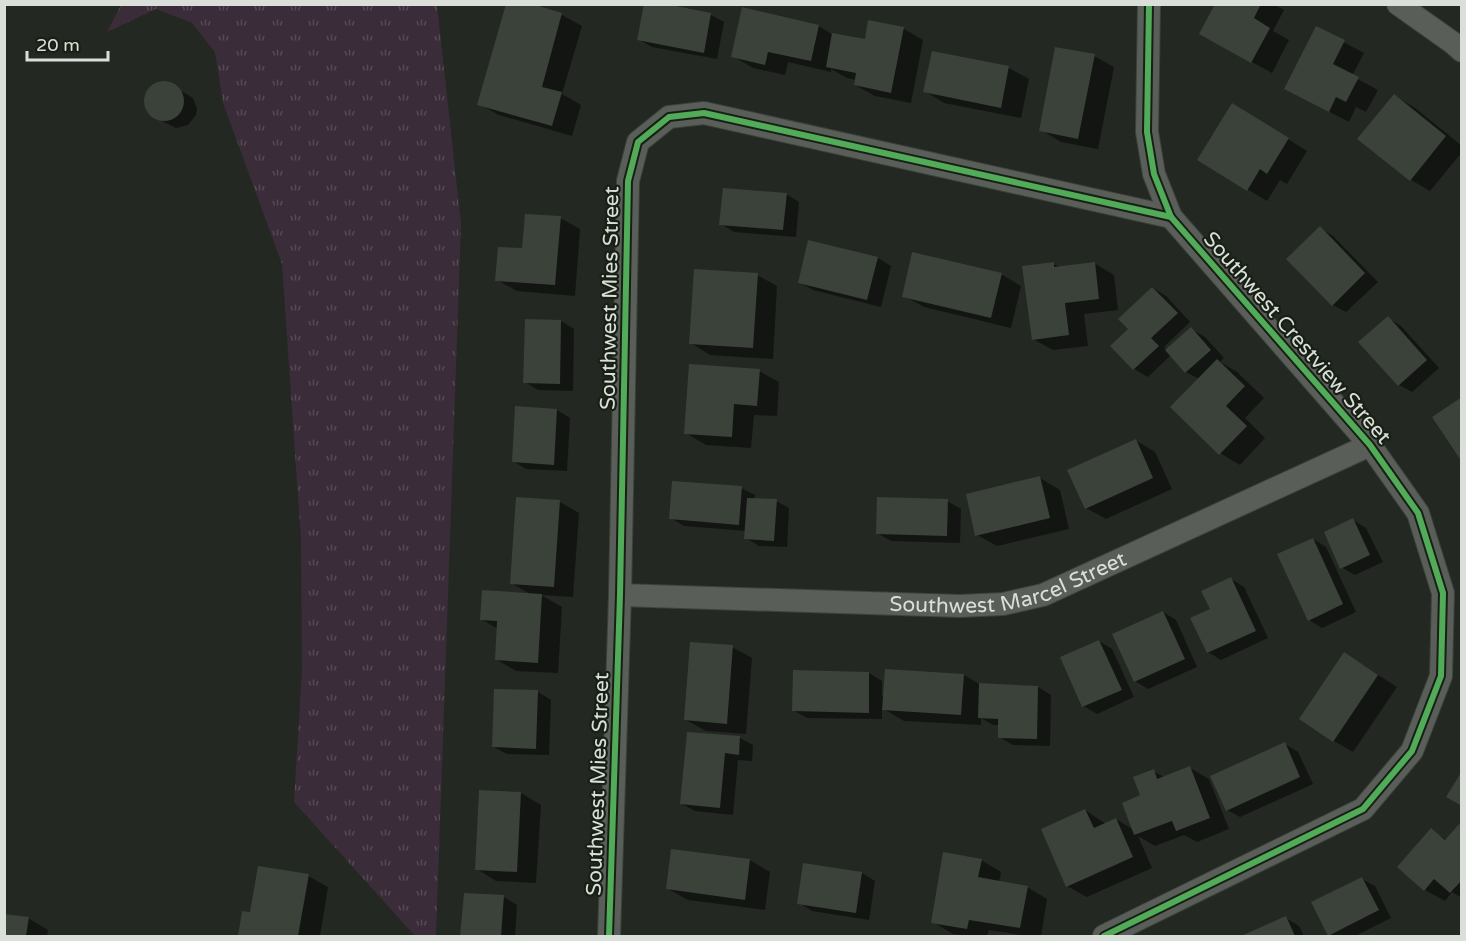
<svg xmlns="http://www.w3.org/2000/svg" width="1466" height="941" font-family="'Varela Round',sans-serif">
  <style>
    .grass { fill: url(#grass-tufts) }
    .shadow { fill: #0007 }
    .building { fill: #3b423a }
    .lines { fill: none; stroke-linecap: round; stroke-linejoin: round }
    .minor-casing { stroke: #3e423d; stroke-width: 24 }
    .minor { stroke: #5a5e59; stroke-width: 22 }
    .cycleway-casing { stroke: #182016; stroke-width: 10 }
    .cycleway { stroke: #51ab58; stroke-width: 6 }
    .labels { text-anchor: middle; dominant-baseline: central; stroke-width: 4.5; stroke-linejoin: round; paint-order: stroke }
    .street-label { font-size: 21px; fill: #dae0d9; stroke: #182016 }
  </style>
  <defs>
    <pattern id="grass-tufts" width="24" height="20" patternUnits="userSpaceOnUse" patternTransform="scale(1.5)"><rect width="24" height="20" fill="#3a2c38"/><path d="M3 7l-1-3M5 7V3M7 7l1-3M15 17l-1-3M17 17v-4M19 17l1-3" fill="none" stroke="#564a54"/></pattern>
  </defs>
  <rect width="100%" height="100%" fill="#232822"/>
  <!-- grass -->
  <path class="grass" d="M121 5H437L461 224 436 936H415L294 802 302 671 301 540 282 264 223 103 215 52 192 23 156 9 107 32Z"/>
  <!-- shadow -->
  <g class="shadow">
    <path d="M527 4 562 15 582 26 562 94 581 105 572 136 499 115 479 104Z"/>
    <path d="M658 4 711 15 724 22 717 59 652 47 638 39Z"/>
    <path d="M1216 4H1273L1284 10 1273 31 1289 40 1272 73 1221 45Z"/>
    <path d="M869 22 904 29 923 40 911 103 875 96 855 85 856 80 847 78 831 69V72L788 62 785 75 753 68 733 56 819 26 833 35 866 41Z"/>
    <path d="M1317 28 1364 53 1352 76 1378 90 1366 112 1356 107 1349 122 1286 89Z"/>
    <path d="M933 52 1009 68 1029 79 1021 118 944 103 925 91Z"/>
    <path d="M1094 56 1114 67 1098 149 1061 142 1041 130Z"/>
    <path d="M168 83 193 98 197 109 196 115 188 125 176 128 150 115 147 110 145 98 151 87 156 84Z"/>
    <path d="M1394 96 1414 107 1462 146V152L1430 191 1411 180Z"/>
    <path d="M1252 116 1307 151 1287 184 1280 180 1267 201 1247 189Z"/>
    <path d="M786 194 799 202 796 237 734 232 721 224Z"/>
    <path d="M560 218 580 229 575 296 517 291 497 280 524 250Z"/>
    <path d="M1320 228 1333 236 1378 282 1346 312 1333 305Z"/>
    <path d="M878 258 891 266 881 307 813 290 799 282Z"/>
    <path d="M1094 263 1114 275 1118 310 1084 314 1088 346 1053 350 1033 339 1053 264 1060 267Z"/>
    <path d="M1001 274 1021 286 1011 328 924 307 904 296Z"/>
    <path d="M757 275 777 286 773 359 710 355 691 343Z"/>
    <path d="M1153 288 1166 296 1190 322 1164 347 1167 350 1191 329 1205 337 1224 358 1220 362 1237 372 1264 398 1245 418 1265 438 1240 465 1220 453 1199 379 1186 372 1171 355 1148 377 1134 369 1112 346 1130 329Z"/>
    <path d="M1388 318 1401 326 1439 368 1412 392 1399 385Z"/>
    <path d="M526 321H561L574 329 573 391 538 390 525 382Z"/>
    <path d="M759 371 779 382 777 416 754 415 751 448 706 445 686 433Z"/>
    <path d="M557 410 570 418 567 471 526 469 513 461Z"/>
    <path d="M1135 440 1155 452 1172 489 1106 519 1086 508Z"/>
    <path d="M1040 478 1060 490 1069 529 997 546 977 535Z"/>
    <path d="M741 488 755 495 754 500 776 501 789 508 787 547 759 546 746 538V531L684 526 671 518Z"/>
    <path d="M947 501 961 509 960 543 891 541 877 533Z"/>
    <path d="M560 502 579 513 573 597 541 595 562 607 558 673 516 671 496 659 498 629 481 619 532 595 511 583Z"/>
    <path d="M1353 520 1366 528 1383 562 1355 575 1341 567Z"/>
    <path d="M1313 539 1326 547 1356 612 1322 628 1309 620Z"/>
    <path d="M1231 579 1244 587 1268 638 1221 660 1208 652 1212 610Z"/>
    <path d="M1163 612 1176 620 1197 667 1148 689 1135 681Z"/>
    <path d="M1099 641 1112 649 1134 697 1097 714 1084 706 1062 658Z"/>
    <path d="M732 647 752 658 746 734 706 731 686 720Z"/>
    <path d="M1345 654 1397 687 1353 752 1334 741Z"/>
    <path d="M869 673 882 681V696L964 675 981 685 1038 687 1051 695 1050 746 1013 745 999 737 1000 725H993L981 718V725L904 721 882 708V719L807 718 793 710Z"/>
    <path d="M538 692 551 700 549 755 507 754 494 747Z"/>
    <path d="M688 733 740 738 753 745 752 761 738 760 733 815 695 811 682 804Z"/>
    <path d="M1285 744 1298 752 1313 784 1240 817 1227 810Z"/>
    <path d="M1190 768 1209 779 1229 829 1197 842 1184 835 1155 846 1138 836 1152 868 1087 897 1067 886 1085 810 1106 824 1116 819 1134 830 1142 796 1153 771 1164 777Z"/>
    <path d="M521 793 541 805 536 883 496 881 477 869Z"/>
    <path d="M1462 828V898L1452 892 1445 901 1425 890 1431 830 1447 840Z"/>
    <path d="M750 860 770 872 765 910 688 900 668 889Z"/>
    <path d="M981 860 1001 872 999 882 1027 887 1047 899 1041 936H1027L989 930 987 936H969L953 934 933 922Z"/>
    <path d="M862 873 875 881 869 920 812 911 799 903Z"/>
    <path d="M308 876 328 887 320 936H239L244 913 251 914Z"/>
    <path d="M1362 879 1375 886 1391 918 1355 936H1332L1330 935Z"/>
    <path d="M465 894 504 897 517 905 515 936H462Z"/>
    <path d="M4 915 28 918 48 930 47 936H4Z"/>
    <path d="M1286 918 1299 926 1304 936H1245Z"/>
  </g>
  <!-- building -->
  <g class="building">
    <path d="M506 4H532L562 13 542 87 562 92 552 126 477 105Z"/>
    <path d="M644 4H666L711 13 704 53 637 40Z"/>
    <path d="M1215 4H1261L1254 18 1270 28 1251 63 1199 34Z"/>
    <path d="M742 7 819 25 811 61 768 52 765 65 731 57Z"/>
    <path d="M868 20 904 27 891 93 854 85 856 73 826 67 832 33 865 39Z"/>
    <path d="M1316 26 1345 40 1333 64 1359 77 1346 102 1336 97 1329 112 1284 89Z"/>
    <path d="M1055 47 1095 54 1078 139 1039 131Z"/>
    <path d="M932 51 1009 66 1001 108 923 92Z"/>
    <circle cx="164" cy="101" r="20"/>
    <path d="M1394 94 1446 136 1410 181 1357 139Z"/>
    <path d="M1232 103 1289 138 1267 174 1260 169 1247 191 1197 160Z"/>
    <path d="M723 188 787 193 783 230 719 225Z"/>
    <path d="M525 214 561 216 555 285 495 281 498 247 522 248Z"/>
    <path d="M1320 226 1365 273 1332 306 1286 259Z"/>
    <path d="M808 240 878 257 867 300 798 283Z"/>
    <path d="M912 252 1002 273 991 318 902 297Z"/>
    <path d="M1054 262V267L1095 262 1099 299 1065 303 1069 335 1032 340 1022 266Z"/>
    <path d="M694 269 758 273 753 348 689 344Z"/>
    <path d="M1152 287 1178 313 1151 338 1159 346 1133 370 1110 346 1128 329 1118 319Z"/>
    <path d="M1388 316 1427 360 1398 386 1358 342Z"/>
    <path d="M525 319 561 320 560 384 523 383Z"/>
    <path d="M1191 327 1211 350 1185 373 1165 350Z"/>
    <path d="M1217 359 1245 386 1226 406 1247 426 1219 455 1170 407Z"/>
    <path d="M689 364 760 369 757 406 734 404 732 437 684 434Z"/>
    <path d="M1462 397V462L1432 417Z"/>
    <path d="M515 406 557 409 554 465 512 462Z"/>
    <path d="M1136 439 1153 478 1085 509 1067 470Z"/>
    <path d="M1040 476 1050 518 975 536 966 494Z"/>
    <path d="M672 481 742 486 739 525 669 519Z"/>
    <path d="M516 497 560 500 554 587 510 584Z"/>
    <path d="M877 497 948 499 947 536 876 534Z"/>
    <path d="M747 498 777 499 774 541 744 539Z"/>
    <path d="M1353 518 1370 555 1340 569 1324 532Z"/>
    <path d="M1313 538 1343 604 1308 621 1277 554Z"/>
    <path d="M1231 577 1256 631 1207 653 1190 618 1210 609 1201 591Z"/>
    <path d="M482 590 542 594 538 663 495 660 497 621 480 620Z"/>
    <path d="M1163 611 1185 659 1134 682 1112 634Z"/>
    <path d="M1099 640 1122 690 1082 707 1060 657Z"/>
    <path d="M690 642 733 645 727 724 684 720Z"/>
    <path d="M1344 652 1378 675 1333 742 1299 719Z"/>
    <path d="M885 669 964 674 961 715 882 710Z"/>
    <path d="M793 670 869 672V713L792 711Z"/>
    <path d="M979 683 1038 686 1037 739 998 738V719L978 718Z"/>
    <path d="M494 689 538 690 536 749 492 747Z"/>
    <path d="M687 732 740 736 739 755 725 753 720 808 680 804Z"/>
    <path d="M1285 742 1300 777 1226 811 1210 776Z"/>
    <path d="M1190 766 1210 818 1176 831 1172 821 1134 835 1122 803 1140 795 1133 777 1154 769 1157 779Z"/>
    <path d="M1462 771V806L1446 797Z"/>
    <path d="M479 790 521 792 517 872 475 870Z"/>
    <path d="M1085 809 1094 828 1116 818 1133 857 1066 887 1041 829Z"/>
    <path d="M1459 824 1462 827V880L1450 893 1434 879 1424 891 1397 867 1431 828 1445 840Z"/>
    <path d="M671 849 750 859 745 900 666 889Z"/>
    <path d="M943 852 982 859 978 877 1028 886 1020 928 969 920 967 929 931 923Z"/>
    <path d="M803 863 862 872 856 913 797 904Z"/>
    <path d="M258 866 309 874 298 936H238L242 911 250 912Z"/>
    <path d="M1362 877 1379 910 1328 936 1311 902Z"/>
    <path d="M464 893 504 895 501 936H460Z"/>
    <path d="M4 914 29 917 26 936H4Z"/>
    <path d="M1286 916 1295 936H1241Z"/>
  </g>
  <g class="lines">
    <!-- minor casing -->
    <g class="minor-casing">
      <g id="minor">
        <path d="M1398 4 1453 43 1462 51"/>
        <path id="s1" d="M620 595 960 606 1003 604 1043 595 1370 445"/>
        <path d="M609 936 620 595 628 181 638 142 669 117 704 113 1171 217"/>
        <path d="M1104 936 1363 809 1412 751 1441 676 1443 593 1418 513 1370 445 1171 217 1154 174 1147 132 1149 4"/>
      </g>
    </g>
    <!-- minor -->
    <use href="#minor" class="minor"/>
    <!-- cycleway casing -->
    <g class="cycleway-casing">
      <g id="cycleway">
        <path d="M609 936 620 595 628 181 638 142 669 117 704 113 1171 217"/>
        <path d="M1104 936 1363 809 1412 751 1441 676 1443 593 1418 513 1370 445 1171 217 1154 174 1147 132 1149 4"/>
      </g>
    </g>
    <!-- cycleway -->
    <use href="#cycleway" class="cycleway"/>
  </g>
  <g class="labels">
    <!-- street labels -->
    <g class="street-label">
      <text transform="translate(610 298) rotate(-89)">Southwest Mies Street</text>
      <text transform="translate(1297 338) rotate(49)">Southwest Crestview Street</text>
      <text stroke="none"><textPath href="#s1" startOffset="392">Southwest Marcel Street</textPath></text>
      <text transform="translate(598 784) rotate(-88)">Southwest Mies Street</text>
    </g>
  </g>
  <!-- border -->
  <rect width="1466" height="941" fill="none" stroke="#dae0d9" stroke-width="12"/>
  <!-- scale -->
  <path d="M27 51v9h81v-9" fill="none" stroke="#dae0d9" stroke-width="3"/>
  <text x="36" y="51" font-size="18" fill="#dae0d9" stroke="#182016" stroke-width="4.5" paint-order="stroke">20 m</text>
</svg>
